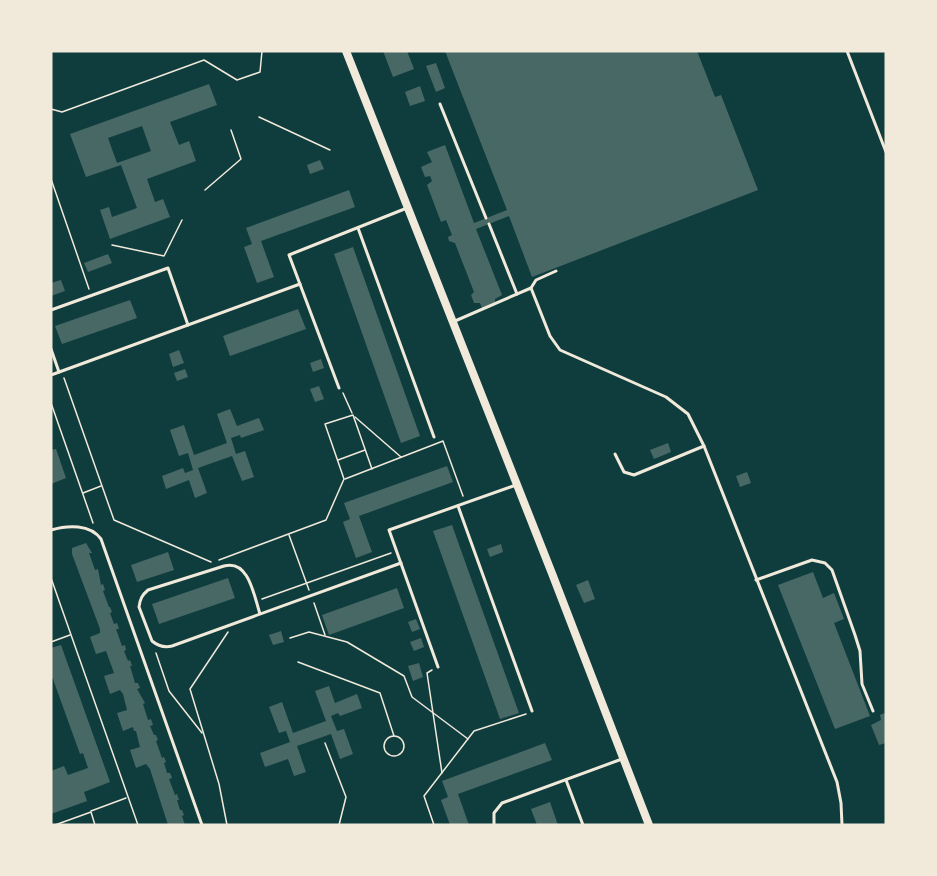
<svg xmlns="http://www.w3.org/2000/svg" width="937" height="876" font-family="Overpass,sans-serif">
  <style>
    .building { fill: #486865; fill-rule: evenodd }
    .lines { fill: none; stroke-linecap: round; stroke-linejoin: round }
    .path { stroke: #f1e9da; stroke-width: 1.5 }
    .service { stroke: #f1e9da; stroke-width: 3 }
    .tertiary { stroke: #f1e9da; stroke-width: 8 }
  </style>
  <rect width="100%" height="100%" fill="#0f3d3e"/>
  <!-- building -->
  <g class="building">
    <path d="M383 51H407L414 69 393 77Z"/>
    <path d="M445 51H697L715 97 721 95 758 190 532 277 509 216 476 229 502 295 495 299V302L482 308 480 303H474L471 295 474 292 455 243 449 241 448 237 452 235 446 220 441 222 427 185 432 181 430 176 425 177 421 167 432 162 427 152 445 145 474 223 507 210Z"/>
    <path d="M436 63 445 88 436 92 426 66Z"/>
    <path d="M209 84 217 105 170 122 179 145 189 141 196 161 147 179 155 202 163 199 170 217 110 239 100 210 109 207 112 217 137 208 121 165 86 177 70 134ZM142 126 151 151 117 163 108 138Z"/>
    <path d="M420 86 425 101 410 106 405 92Z"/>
    <path d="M320 160 324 169 310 174 307 165Z"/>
    <path d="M349 190 355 207 261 241 274 277 257 283 244 247 252 244 246 228Z"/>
    <path d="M353 247 420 436 401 443 334 254Z"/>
    <path d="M108 254 112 263 88 272 84 263Z"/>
    <path d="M61 280 65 291 51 296V283Z"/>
    <path d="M130 300 137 318 62 344 55 326Z"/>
    <path d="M298 309 306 329 230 356 223 336Z"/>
    <path d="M179 350 184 363 173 367 169 354Z"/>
    <path d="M321 359 324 368 313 372 310 363Z"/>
    <path d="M185 369 188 377 177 381 174 373Z"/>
    <path d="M319 386 324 399 315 402 310 389Z"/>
    <path d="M230 409 237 426 259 418 264 430 241 438 240 435 231 438 236 454 245 451 254 477 242 481 232 456 198 468 207 493 195 498 189 480 166 489 162 476 183 468 185 473 193 470 188 453 179 456 170 430 184 425 194 455 227 443 217 414Z"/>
    <path d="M668 443 671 452 654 459 650 450Z"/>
    <path d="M56 449 66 478 51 484V450Z"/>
    <path d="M447 466 453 482 359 516 372 552 356 558 343 522 350 519 344 503Z"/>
    <path d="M747 472 751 483 740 487 736 476Z"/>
    <path d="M452 525 519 713 500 719 433 531Z"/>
    <path d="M86 543 92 553H89L95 570 98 569 101 585 103 584 105 590 103 591 109 607H110L112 612 110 613 114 624 117 623 119 629H116L122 646 125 645 126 650 124 651 128 661 130 660 132 666H130L135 683H138L140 688 137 689 145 703 143 704 148 720 151 719 153 725 150 726 154 735H156L158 740 156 741 162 758 164 757 166 762 164 763 167 773H170L172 778 169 779 175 795 177 794 179 800H177L180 810H182L184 815 182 816 185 825H168L150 769 146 764 136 768 130 750 140 747 136 731H134L133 727 123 731 117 713 127 710 123 694 120 690 110 694 104 676 114 673 106 651 96 654 90 637 100 633V629L72 554V548Z"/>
    <path d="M501 544 503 552 490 557 487 549Z"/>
    <path d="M168 552 174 570 137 582 131 565Z"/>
    <path d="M813 572 823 598 834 593 844 619 834 623 870 716 835 729 778 585Z"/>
    <path d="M228 578 235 598 159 624 152 604Z"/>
    <path d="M588 580 595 599 584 603 576 585Z"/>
    <path d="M397 588 404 608 329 635 322 615Z"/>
    <path d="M416 619 420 629 412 632 408 622Z"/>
    <path d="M281 631 284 642 273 645 269 635Z"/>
    <path d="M421 638 424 647 414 651 410 642Z"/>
    <path d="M61 645 110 782 84 792 87 801 51 814V771L64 766 68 775 88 768 83 753 80 754 54 682 53 678H51V648Z"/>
    <path d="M419 663 423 677 413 681 408 666Z"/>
    <path d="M329 686 335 703 357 694 362 708 340 716 338 713 331 716 337 731 344 729 353 754 340 759 331 734 297 746 306 772 294 776 288 759 265 767 260 753 290 742 286 731 279 733 269 707 282 702 293 733 326 721 315 691Z"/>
    <path d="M884 713 886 717V743L879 745 871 725 881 720 880 715Z"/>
    <path d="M545 743 552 760 458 794 469 825H450L441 800 448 797 442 781Z"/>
    <path d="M550 802 558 825H537L531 809Z"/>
  </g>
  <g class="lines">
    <!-- path -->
    <g class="path">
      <path d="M51 109 62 112 204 60 237 80 260 72 262 51"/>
      <path d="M259 117 330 150"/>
      <path d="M51 179 89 289"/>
      <path d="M205 190 241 159 231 130"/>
      <path d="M112 245 164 256 182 220"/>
      <path d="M64 378 114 520 211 562"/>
      <path d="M343 393 352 413"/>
      <path d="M51 403 93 523"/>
      <path d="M355 417 401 457"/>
      <path d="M338 460 365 450"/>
      <path d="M345 479 443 441 463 496"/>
      <path d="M83 493 101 486"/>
      <path d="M289 535 309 590"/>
      <path d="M219 560 326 520 344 479 325 424 353 415 372 469"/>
      <path d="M51 578 138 825"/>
      <path d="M262 599 391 553"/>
      <path d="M314 603 325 635"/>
      <path d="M290 638 309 632 347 642 404 676 412 697 468 739"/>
      <path d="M51 642 70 635"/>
      <path d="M156 653 169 691 202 733"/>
      <path d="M298 662 380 693 394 736"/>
      <path d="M432 670 427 673 442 773"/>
      <circle cx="394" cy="746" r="10"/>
      <path d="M325 743 346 797 339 825"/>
      <path d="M91 811 126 798"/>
      <path d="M55 825 91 812 95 825"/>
      <path d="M227 825 219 784 190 689 228 632"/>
      <path d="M434 825 424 796 474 731 526 714"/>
    </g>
    <!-- service -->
    <g class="service">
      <path d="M847 51 886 152"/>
      <path d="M440 104 486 218"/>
      <path d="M489 224 517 294"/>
      <path d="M358 228 434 437"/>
      <path d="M531 288 550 336 560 350 666 397 688 414 704 446 837 782 841 803 842 825"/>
      <path d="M51 310 168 268 188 325"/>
      <path d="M455 321 531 288 536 280 556 271"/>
      <path d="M51 349 59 372"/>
      <path d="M51 375 300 284"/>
      <path d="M339 388 289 255 407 208"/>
      <path d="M615 454 624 472 634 475 704 446"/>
      <path d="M458 506 532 711"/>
      <path d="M51 530C68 525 90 524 101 539L202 825"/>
      <path d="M756 580 812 560 825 563 832 570 855 635 860 651 862 684 873 711"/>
      <path d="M260 614C254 596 249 559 224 566L148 590C142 595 140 599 139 607L152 641C158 646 164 648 172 646L401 563"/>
      <path d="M438 667 389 530 516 485"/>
      <path d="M566 780 583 825"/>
      <path d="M494 825V813L502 803 622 759"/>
    </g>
    <!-- tertiary -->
    <path class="tertiary" d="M346 51 553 576 649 825"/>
  </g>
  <!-- border -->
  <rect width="937" height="876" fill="none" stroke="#f1e9da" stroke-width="105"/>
</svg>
